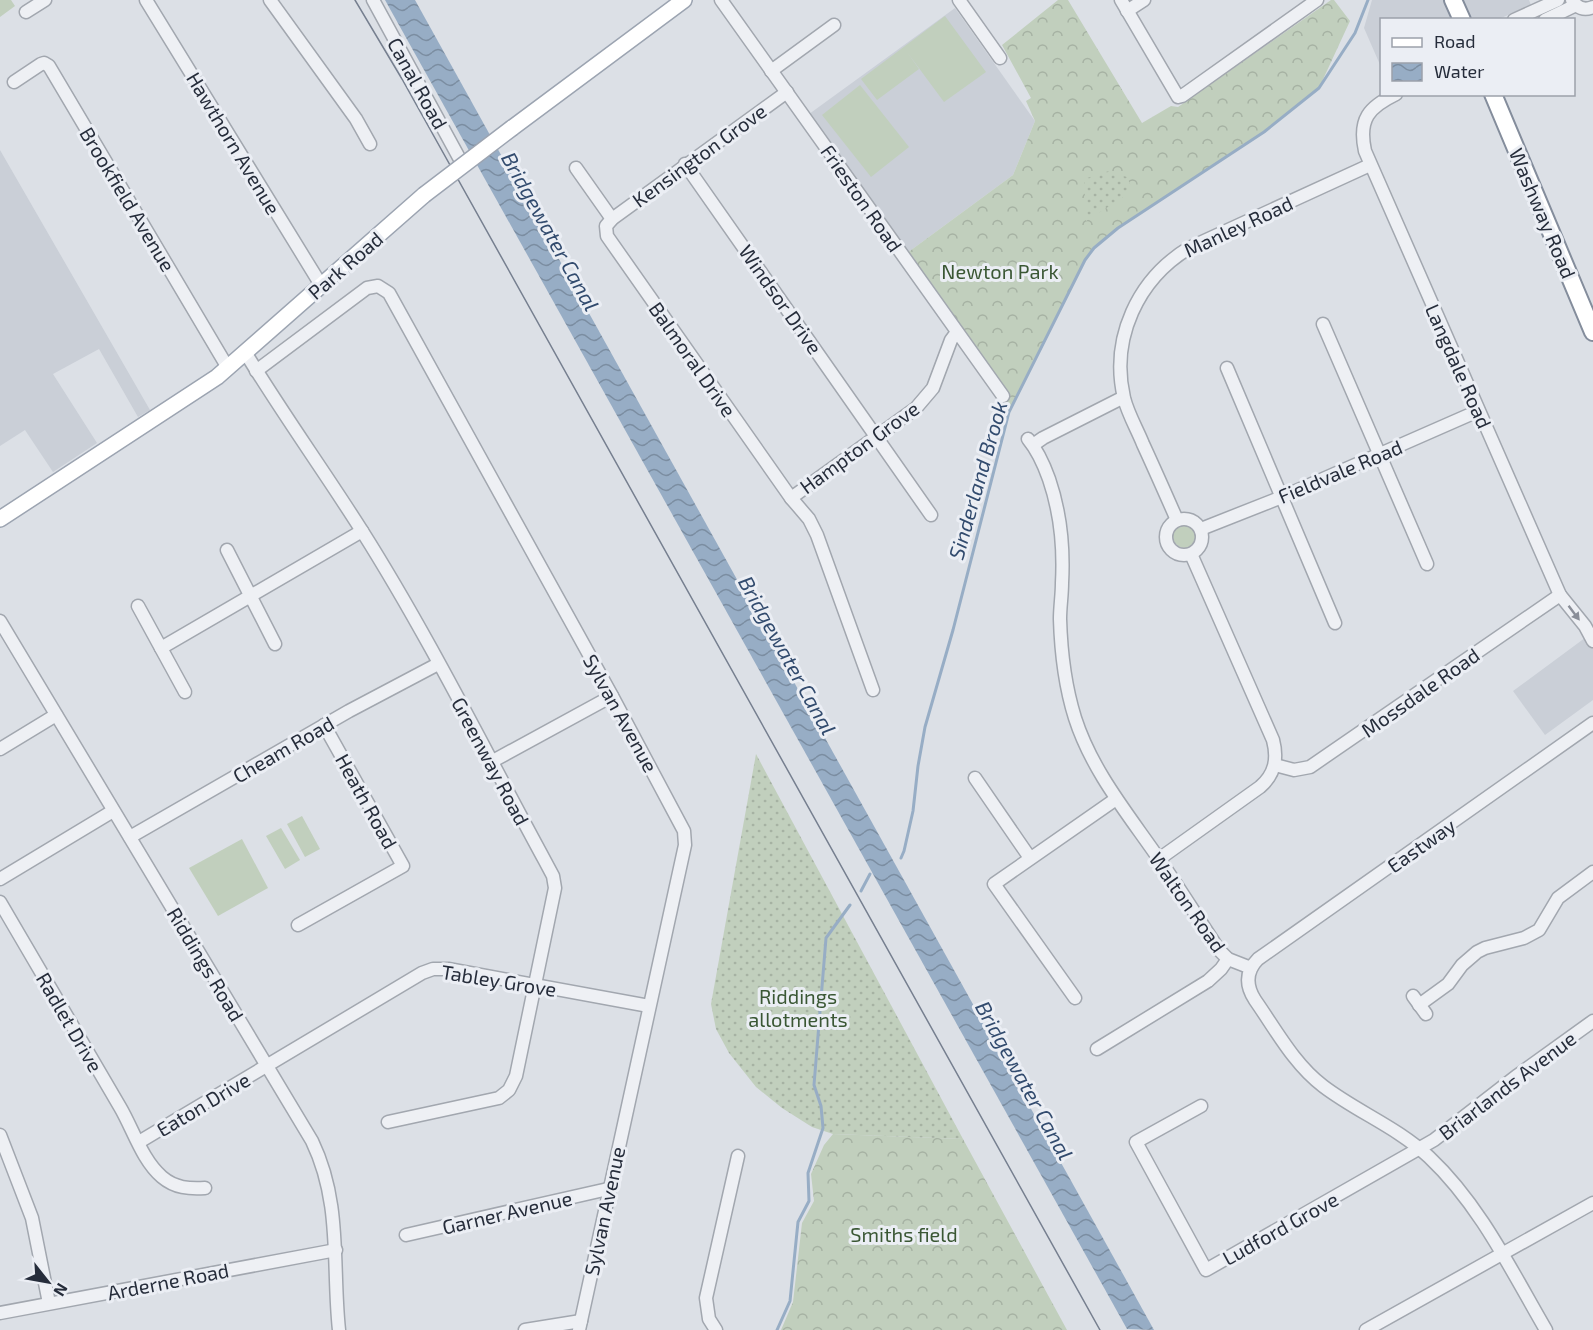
<svg xmlns="http://www.w3.org/2000/svg" width="1593" height="1330" font-family="'Exo 2',sans-serif">
  <style>
    .built { fill: #cacfd7 }
    .grass { fill: #c1cfbd }
    .forest { fill: url(#forest-crowns) }
    .garden { fill: url(#garden-dots) }
    .water { fill: url(#water-waves) }
    .lines { fill: none; stroke-linecap: round; stroke-linejoin: round }
    .stream { stroke: #97adc5; stroke-width: 3 }
    .minor-casing { stroke: #a2a7af; stroke-width: 15 }
    .major-casing { stroke: #9ca4b1; stroke-width: 18 }
    .highway-casing { stroke: #848d9c; stroke-width: 20 }
    .minor { stroke: #eef0f4; stroke-width: 12 }
    .major { stroke: #fff; stroke-width: 15 }
    .highway { stroke: #fff; stroke-width: 16 }
    .tram { stroke: #767f8f; stroke-width: 1.5 }
    .major-bridge-casing { stroke: #9ca4b1; stroke-width: 18; stroke-linecap: butt }
    .major-bridge { stroke: #fff; stroke-width: 15 }
    .oneway { fill: #8a8e98 }
    .labels { text-anchor: middle; dominant-baseline: central; stroke-width: 6; stroke-linejoin: round; paint-order: stroke }
    .street-label { font-size: 20px; fill: #262d3b; stroke: #ebeef4 }
    .park-label { font-size: 20px; fill: #3a5734; stroke: #ebeef4 }
    .water-label { font-size: 21px; font-style: italic; fill: #324b6e; stroke: #ebeef4 }
  </style>
  <defs>
    <pattern id="forest-crowns" width="20" height="18" patternUnits="userSpaceOnUse" patternTransform="scale(1.5)"><rect width="20" height="18" fill="#c1cfbd"/><path d="M2 6a3 3 0 1 1 6 0M12 15a3 3 0 1 1 6 0" fill="none" stroke="#a6b2a3"/></pattern>
    <pattern id="garden-dots" width="8" height="8" patternUnits="userSpaceOnUse" patternTransform="scale(1.5)"><rect width="8" height="8" fill="#c1cfbd"/><path d="M2 2h.1M6 6h.1" fill="none" stroke="#a6b2a3" stroke-width="1.8" stroke-linecap="round"/></pattern>
    <pattern id="water-waves" width="16" height="10" patternUnits="userSpaceOnUse" patternTransform="scale(1.5)"><rect width="16" height="10" fill="#97adc5"/><path d="M0 5q4-4 8 0t8 0" fill="none" stroke="#7b8da1"/></pattern>
  </defs>
  <rect width="100%" height="100%" fill="#dce0e6"/>
  <!-- built -->
  <g class="built">
    <path d="M1372 0H1529L1531 5 1499 19 1382 20 1381 67 1364 28Z"/>
    <path d="M955 8 1035 121 1013 175 903 256 805 117Z"/>
    <path d="M0 150 150 410 138 417 99 349 53 374 97 443 53 472 25 430 0 446Z"/>
    <path d="M1593 632V700L1545 735 1513 691Z"/>
  </g>
  <!-- grass -->
  <g class="grass">
    <path d="M0 0H11L15 6 0 17Z"/>
    <path d="M945 16 986 72 944 102 907 52 919 69 877 100 861 79Z"/>
    <path d="M860 85 909 147 871 177 822 115Z"/>
    <circle cx="1185" cy="536" r="12"/>
    <path d="M302 816 320 849 305 857 287 824Z"/>
    <path d="M281 828 300 860 285 869 266 836Z"/>
    <path d="M242 839 268 888 218 916 189 868Z"/>
  </g>
  <!-- forest -->
  <g class="forest">
    <path d="M1058 0H1068L1142 123 1171 106 1178 107 1331 0H1334L1350 21 1319 88 1264 132 1118 228 1094 248 1085 260 1009 412 903 256 1013 175 1035 121 1026 101 1031 98 1002 45Z"/>
    <path d="M833 1134 963 1139 1067 1330H781L793 1302 802 1223 814 1201 811 1174 824 1145Z"/>
  </g>
  <!-- garden -->
  <g class="garden">
    <path d="M1109 171 1116 174 1127 177 1133 191 1086 221 1084 179Z"/>
    <path d="M756 754 963 1139 833 1134 812 1127 782 1108 756 1087 729 1053 716 1029 711 1004Z"/>
  </g>
  <!-- water -->
  <path class="water" d="M385 0H415L1154 1330 1127 1329Z"/>
  <g class="lines">
    <!-- stream -->
    <g class="stream">
      <path d="M901 858 904 851 913 811 918 766 925 727 953 630 1009 412 1085 260 1094 248 1118 228 1264 132 1319 88 1355 33 1368 0"/>
      <path d="M861 891 870 874"/>
      <path d="M777 1330 790 1301 798 1222 809 1201 808 1173 823 1128 821 1106 814 1085 826 938 850 905"/>
    </g>
    <!-- minor casing -->
    <g class="minor-casing">
      <g id="minor">
        <path d="M146 0 321 285"/>
        <path d="M270 0 356 119 370 144"/>
        <path d="M373 0 463 165"/>
        <path d="M721 0 1003 396"/>
        <path d="M959 0 1000 58"/>
        <path d="M1121 0 1178 97 1182 96 1317 0"/>
        <path d="M1572 0C1577 8 1584 11 1593 7"/>
        <path d="M1127 11 1144 0"/>
        <path d="M26 12 45 0"/>
        <path d="M1514 20 1558 0"/>
        <path d="M1545 20 1576 5"/>
        <path d="M771 71 834 25"/>
        <path d="M14 82 41 64 44 63 49 66 228 368"/>
        <path d="M787 92 612 219 606 226 607 236 791 498 809 519 817 535 873 690"/>
        <path d="M1396 94C1369 107 1358 119 1365 151L1560 595 1585 626 1593 641"/>
        <path d="M685 164 931 515"/>
        <path d="M576 168 612 219"/>
        <path d="M1323 324 1427 564"/>
        <path d="M245 352C282 413 324 471 362 531 429 637 485 751 545 861L553 876 555 888 516 1076 509 1090 499 1098 388 1122"/>
        <path d="M1227 368 1335 623"/>
        <path d="M256 371 367 288 378 286 389 293 612 696 684 831 685 845 579 1330"/>
        <path d="M1028 439C1038 451 1044 465 1049 479 1061 514 1064 547 1062 583 1062 595 1060 607 1060 619 1061 653 1065 686 1075 718 1092 771 1128 814 1159 859 1180 889 1199 920 1219 950L1228 959 1251 968"/>
        <path d="M1033 445 1043 438 1120 399H1124"/>
        <path d="M791 498 916 408 933 388 951 340 957 332"/>
        <circle cx="1184" cy="537" r="18"/>
        <path d="M1177 520C1166 495 1155 470 1143 444 1137 429 1128 414 1124 398 1110 338 1138 279 1189 248L1370 165"/>
        <path d="M1201 529 1282 497 1478 411"/>
        <path d="M227 550 275 644"/>
        <path d="M138 606 185 692"/>
        <path d="M0 621 312 1141C342 1203 332 1265 339 1330"/>
        <path d="M161 648 362 531"/>
        <path d="M0 749 56 715"/>
        <path d="M491 762 612 696"/>
        <path d="M1275 765 1294 770 1310 767 1560 595"/>
        <path d="M975 778 1030 858"/>
        <path d="M130 837 349 711 438 664"/>
        <path d="M1159 859 1260 787C1275 774 1278 759 1273 740L1191 554"/>
        <path d="M0 879 113 811"/>
        <path d="M0 902C40 970 80 1039 120 1107 133 1129 142 1160 162 1177 175 1188 189 1189 205 1188"/>
        <path d="M298 925 403 866 324 725"/>
        <path d="M1413 996 1426 1014"/>
        <path d="M1075 998 994 884 1116 799"/>
        <path d="M1419 1005 1448 984 1462 965 1477 952 1485 948 1524 938 1539 930 1558 898 1593 872"/>
        <path d="M1097 1049 1208 981 1221 969 1228 959"/>
        <path d="M1201 1106 1136 1142 1206 1270 1434 1140 1518 1075 1593 1021"/>
        <path d="M0 1135 32 1218 49 1303"/>
        <path d="M139 1142 422 973 433 969H448L649 1006"/>
        <path d="M406 1235 608 1189"/>
        <path d="M0 1313 336 1250"/>
        <path d="M525 1330 581 1321"/>
        <path d="M716 1330 709 1319 706 1298 738 1156"/>
        <path d="M1366 1330 1593 1203"/>
        <path d="M1546 1330C1511 1270 1480 1205 1429 1157 1397 1127 1357 1112 1323 1086 1294 1064 1276 1030 1255 1000 1246 986 1245 972 1258 959L1593 723"/>
      </g>
    </g>
    <!-- major casing -->
    <g class="major-casing">
      <g id="major">
        <path d="M512 128 684 0"/>
        <path d="M0 519 217 377 424 195"/>
      </g>
    </g>
    <!-- highway casing -->
    <g class="highway-casing">
      <g id="highway">
        <path d="M1453 0 1462 20"/>
        <path d="M1493 94 1593 332"/>
      </g>
    </g>
    <!-- minor -->
    <use href="#minor" class="minor"/>
    <!-- major -->
    <use href="#major" class="major"/>
    <!-- highway -->
    <use href="#highway" class="highway"/>
    <!-- tram -->
    <path class="tram" d="M355 0 402 79 1100 1330"/>
    <!-- major-bridge casing -->
    <g class="major-bridge-casing">
      <path id="major-bridge" d="M424 195 512 128"/>
    </g>
    <!-- major-bridge -->
    <use href="#major-bridge" class="major-bridge"/>
  </g>
  <!-- one-way arrows -->
  <defs><path id="oneway-solid" d="M-6-.8H1V-3.2L6.5 0L1 3.2V.8H-6Z" transform="scale(1.5)"/></defs>
  <use class="oneway" href="#oneway-solid" transform="translate(1574 613) rotate(53)"/>
  <g class="labels">
    <!-- street labels -->
    <g class="street-label">
      <text transform="translate(418 83) rotate(61)">Canal Road</text>
      <text transform="translate(234 143) rotate(59)">Hawthorn Avenue</text>
      <text transform="translate(699 155) rotate(-36)">Kensington Grove</text>
      <text transform="translate(862 198) rotate(55)">Frieston Road</text>
      <text transform="translate(128 199) rotate(59)">Brookfield Avenue</text>
      <text transform="translate(1543 213) rotate(67)">Washway Road</text>
      <text transform="translate(1238 226) rotate(-25)">Manley Road</text>
      <text transform="translate(345 265) rotate(-41)">Park Road</text>
      <text transform="translate(781 299) rotate(55)">Windsor Drive</text>
      <text transform="translate(693 359) rotate(55)">Balmoral Drive</text>
      <text transform="translate(1459 366) rotate(66)">Langdale Road</text>
      <text transform="translate(859 447) rotate(-36)">Hampton Grove</text>
      <text transform="translate(1340 471) rotate(-23)">Fieldvale Road</text>
      <text transform="translate(1420 692) rotate(-35)">Mossdale Road</text>
      <text transform="translate(621 713) rotate(61)">Sylvan Avenue</text>
      <text transform="translate(283 749) rotate(-30)">Cheam Road</text>
      <text transform="translate(491 761) rotate(62)">Greenway Road</text>
      <text transform="translate(367 801) rotate(61)">Heath Road</text>
      <text transform="translate(1421 845) rotate(-35)">Eastway</text>
      <text transform="translate(1188 902) rotate(55)">Walton Road</text>
      <text transform="translate(206 964) rotate(59)">Riddings Road</text>
      <text transform="translate(499 980) rotate(9)">Tabley Grove</text>
      <text transform="translate(70 1022) rotate(60)">Radlet Drive</text>
      <text transform="translate(1507 1085) rotate(-37)">Briarlands Avenue</text>
      <text transform="translate(203 1104) rotate(-31)">Eaton Drive</text>
      <text transform="translate(604 1211) rotate(-78)">Sylvan Avenue</text>
      <text transform="translate(507 1212) rotate(-13)">Garner Avenue</text>
      <text transform="translate(1280 1228) rotate(-29)">Ludford Grove</text>
      <text transform="translate(168 1281) rotate(-11)">Arderne Road</text>
    </g>
    <!-- park labels -->
    <g class="park-label">
      <text x="1000" y="271">Newton Park</text>
      <text x="798" y="996">Riddings<tspan x="798" dy="23">allotments</tspan></text>
      <text x="904" y="1234">Smiths field</text>
    </g>
    <!-- water labels -->
    <g class="water-label">
      <text transform="translate(551 231) rotate(61)">Bridgewater Canal</text>
      <text transform="translate(977 480) rotate(-74)">Sinderland Brook</text>
      <text transform="translate(788 655) rotate(61)">Bridgewater Canal</text>
      <text transform="translate(1025 1080) rotate(61)">Bridgewater Canal</text>
    </g>
  </g>
  <!-- legend -->
  <rect x="1380" y="18" width="195" height="78" fill="#ebeef4" stroke="#9ca1aa" stroke-width="1.5"/>
  <rect x="1392" y="38" width="30" height="9" fill="#ffffff" stroke="#9ca1aa" stroke-width="1.5"/>
  <text x="1434" y="48" font-size="18" fill="#262d3b">Road</text>
  <rect x="1392" y="63" width="30" height="18" fill="url(#water-waves)" stroke="#9ca1aa" stroke-width="1.5"/>
  <text x="1434" y="78" font-size="18" fill="#262d3b">Water</text>
  <!-- north arrow -->
  <g transform="translate(48 1282) rotate(121)" stroke="#ebeef4" stroke-width="4.5" paint-order="stroke">
  <path d="M0-4.5L10 22L0 15L-10 22Z" fill="#262d3b"/>
  <text y="-9" font-size="16" font-weight="bold" text-anchor="middle" fill="#262d3b">N</text>
  </g>
</svg>
